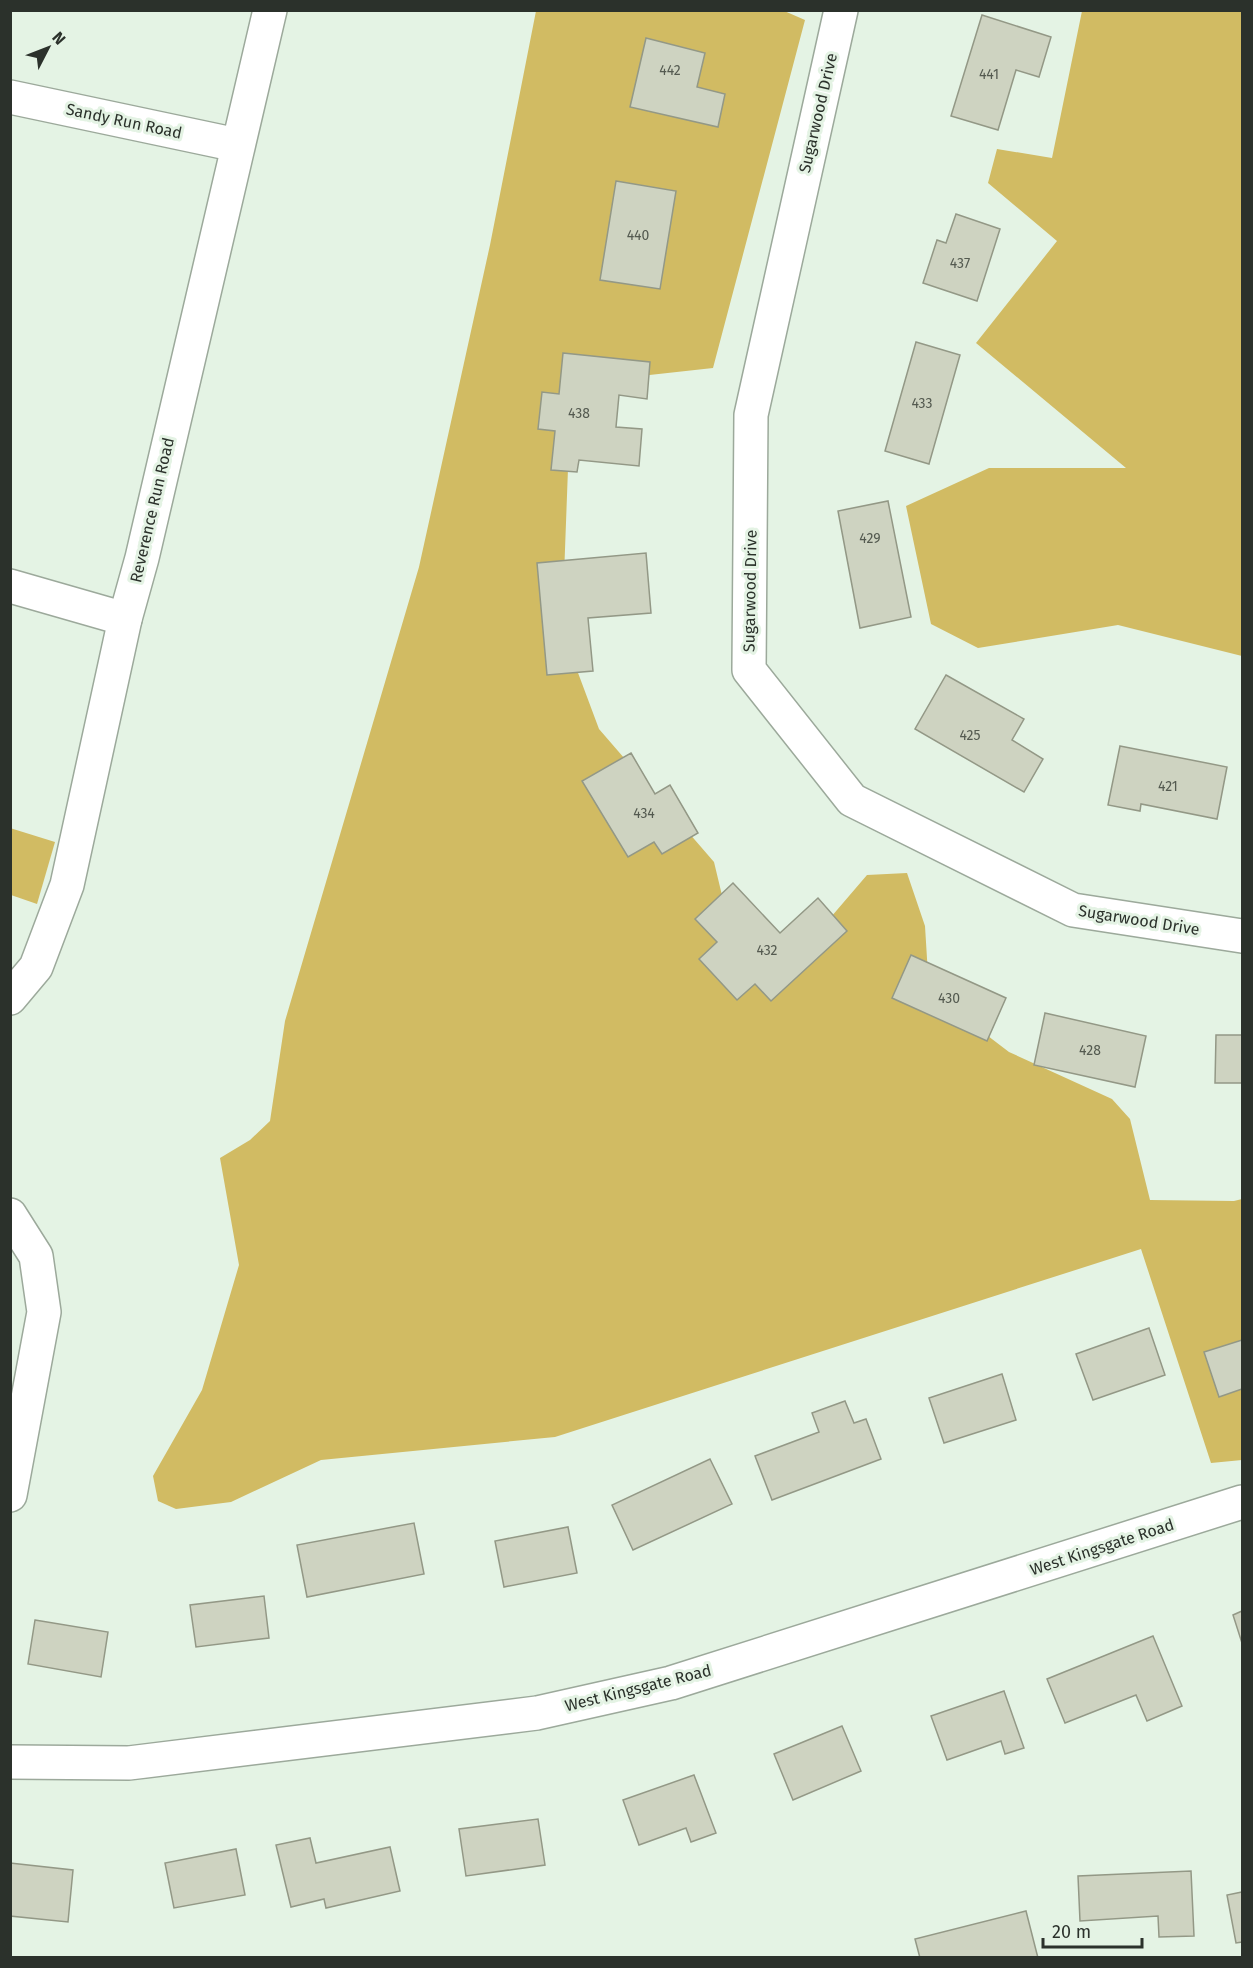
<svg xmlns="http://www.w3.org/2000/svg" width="1253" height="1968" font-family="'Fira Sans',sans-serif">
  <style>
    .green { fill: #d1bb63 }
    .building { fill: #ced3c1; stroke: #939886; stroke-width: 1.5 }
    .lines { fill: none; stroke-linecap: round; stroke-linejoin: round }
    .street-casing { stroke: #9ca99b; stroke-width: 36 }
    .street { stroke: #fff; stroke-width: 33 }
    .labels { text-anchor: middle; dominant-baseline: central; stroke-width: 6; stroke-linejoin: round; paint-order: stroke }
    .number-label { font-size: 14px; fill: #545a50 }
    .street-label { font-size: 16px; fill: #2b312b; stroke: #e4f3e4 }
  </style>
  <rect width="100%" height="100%" fill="#e4f3e4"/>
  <!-- green -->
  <g class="green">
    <path d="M782 10 805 20 713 368 595 381 570 415 562 630 599 729 714 862 732 937 801 952 867 875 907 873 925 926 929 991 1009 1052 1112 1099 1130 1119 1150 1200 1234 1201 1242 1199V1460L1211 1463 1141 1249 555 1437 321 1460 231 1502 176 1509 158 1501 153 1476 202 1390 239 1265 220 1158 250 1140 270 1121 285 1021 419 567 490 245 536 11Z"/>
    <path d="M1082 11H1242V656L1118 625 978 648 931 624 906 506 989 468H1126L976 343 1057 241 988 183 997 149 1052 158Z"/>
    <path d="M10 828 55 842 37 904 11 895Z"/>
  </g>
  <!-- building -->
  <g class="building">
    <path d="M982 15 1051 37 1039 77 1016 70 998 130 951 116Z"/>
    <path d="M646 38 705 53 697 87 725 94 718 127 630 107Z"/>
    <path d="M616 181 676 191 660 289 600 280Z"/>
    <path d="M956 214 1000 229 977 301 923 283 937 240 946 243Z"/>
    <path d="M916 342 960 355 929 464 885 451Z"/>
    <path d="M563 353 650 362 647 399 619 395 616 427 642 429 639 466 579 460 577 472 551 470 555 431 538 429 542 392 559 394Z"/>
    <path d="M888 501 911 617 860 628 838 511Z"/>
    <path d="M646 553 651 613 588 618 593 671 547 675 537 563Z"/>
    <path d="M946 675 1024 719 1012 740 1043 759 1024 792 915 729Z"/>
    <path d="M1120 746 1227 767 1217 819 1141 804 1140 811 1108 805Z"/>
    <path d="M631 753 655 794 670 785 698 833 662 854 654 842 628 857 582 781Z"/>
    <path d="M733 883 780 933 818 898 847 931 771 1001 755 984 737 1000 699 959 717 942 695 919Z"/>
    <path d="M911 955 1006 998 987 1041 892 998Z"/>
    <path d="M1045 1013 1146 1036 1135 1087 1034 1065Z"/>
    <path d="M1216 1035H1242V1083H1215Z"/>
    <path d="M1149 1328 1165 1375 1093 1400 1076 1354Z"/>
    <path d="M1242 1340V1389L1219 1397 1204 1352Z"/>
    <path d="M1002 1374 1016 1420 944 1443 929 1398Z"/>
    <path d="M845 1401 854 1423 866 1419 881 1459 772 1500 755 1456 819 1432 812 1413Z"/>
    <path d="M710 1459 732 1504 633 1550 612 1505Z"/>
    <path d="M414 1523 424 1574 307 1597 297 1545Z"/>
    <path d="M568 1527 577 1573 504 1587 495 1541Z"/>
    <path d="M264 1596 269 1638 196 1647 190 1605Z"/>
    <path d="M1242 1611V1643L1233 1615Z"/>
    <path d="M35 1620 108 1632 101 1677 28 1664Z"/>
    <path d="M1153 1636 1182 1706 1147 1721 1136 1695 1065 1723 1047 1679Z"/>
    <path d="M1004 1691 1024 1748 1005 1754 1001 1741 947 1760 931 1716Z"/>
    <path d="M842 1726 861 1771 793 1800 774 1754Z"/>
    <path d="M694 1775 716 1833 691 1842 686 1828 639 1845 623 1800Z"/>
    <path d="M538 1819 545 1865 466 1876 459 1829Z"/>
    <path d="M310 1838 316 1863 390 1847 400 1891 326 1908 324 1899 291 1907 276 1845Z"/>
    <path d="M236 1849 245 1895 174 1908 165 1863Z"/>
    <path d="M10 1863 73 1870 68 1922 10 1916Z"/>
    <path d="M1191 1871 1194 1936 1159 1937 1158 1916 1080 1921 1078 1876Z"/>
    <path d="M1242 1892V1942L1236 1943 1227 1895Z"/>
    <path d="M1026 1911 1038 1958H920L915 1939Z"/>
  </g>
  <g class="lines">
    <!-- street casing -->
    <g class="street-casing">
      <g id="street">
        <path d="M841 10 751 415 749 670 852 800 1073 910 1242 936"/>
        <path d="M10 97 237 145"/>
        <path d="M10 586 125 619"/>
        <path d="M10 998 36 967 67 885 125 619 142 558 270 10"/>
        <path d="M10 1215 36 1256 44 1312 10 1495"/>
        <path d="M10 1762 129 1763 537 1713 671 1683 1242 1502"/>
      </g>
    </g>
    <!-- street -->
    <use href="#street" class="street"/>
  </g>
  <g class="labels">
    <!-- number labels -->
    <g class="number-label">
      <text x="670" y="70">442</text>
      <text x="989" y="74">441</text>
      <text x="638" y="235">440</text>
      <text x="960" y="263">437</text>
      <text x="922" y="403">433</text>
      <text x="579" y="413">438</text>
      <text x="870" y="538">429</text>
      <text x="970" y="735">425</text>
      <text x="1168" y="786">421</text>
      <text x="644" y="813">434</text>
      <text x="767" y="950">432</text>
      <text x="949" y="998">430</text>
      <text x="1090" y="1050">428</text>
    </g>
    <!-- street labels -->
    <g class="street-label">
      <text transform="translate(818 113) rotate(-77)">Sugarwood Drive</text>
      <text transform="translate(124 121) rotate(12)">Sandy Run Road</text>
      <text transform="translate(152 510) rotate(-77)">Reverence Run Road</text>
      <text transform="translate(750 591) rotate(-89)">Sugarwood Drive</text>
      <text transform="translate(1139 920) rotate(9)">Sugarwood Drive</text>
      <text transform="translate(1102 1547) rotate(-18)">West Kingsgate Road</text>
      <text transform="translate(638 1688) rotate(-14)">West Kingsgate Road</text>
    </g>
  </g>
  <!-- border -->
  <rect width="1253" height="1968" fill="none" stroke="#2b312b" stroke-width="24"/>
  <!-- north arrow -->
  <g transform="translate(48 48) rotate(48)" stroke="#e4f3e4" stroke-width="4.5" paint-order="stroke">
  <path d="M0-4.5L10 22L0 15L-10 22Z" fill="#2b312b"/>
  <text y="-9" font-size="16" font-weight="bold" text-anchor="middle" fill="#2b312b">N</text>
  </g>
  <!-- scale -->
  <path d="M1043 1938v9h99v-9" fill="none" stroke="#2b312b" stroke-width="3"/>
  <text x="1052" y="1938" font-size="18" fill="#2b312b" stroke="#e4f3e4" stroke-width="4.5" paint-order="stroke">20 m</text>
</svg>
